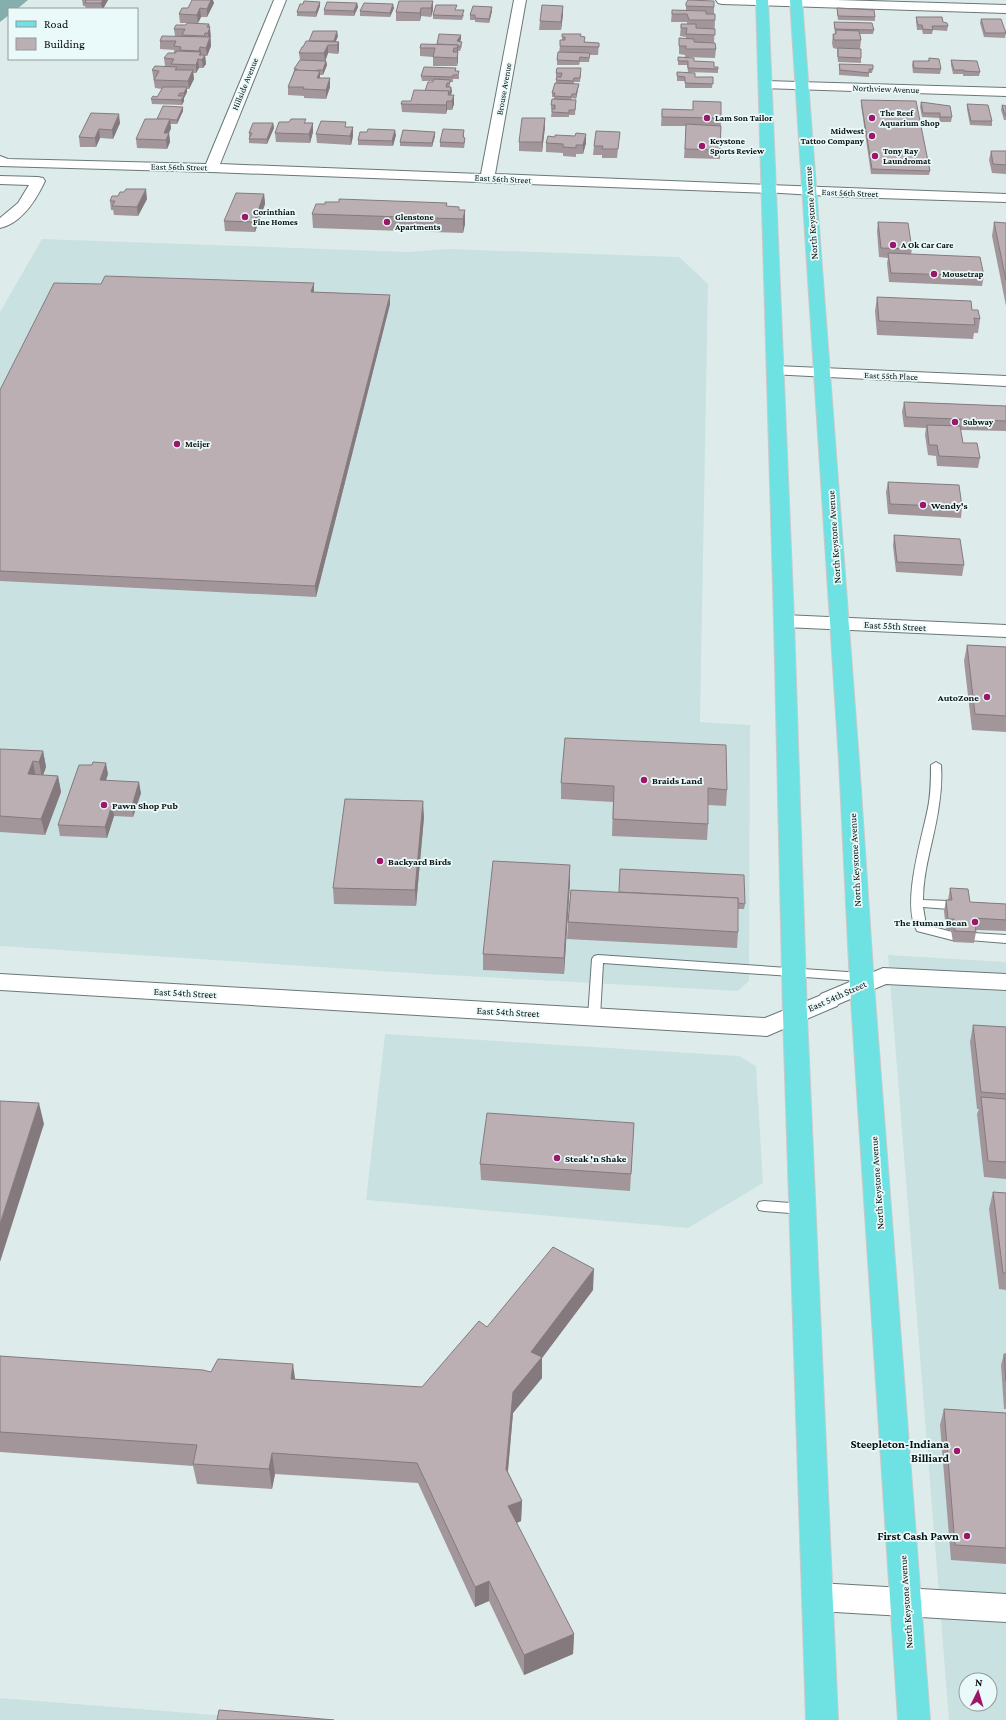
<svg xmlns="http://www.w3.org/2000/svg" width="1006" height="1720" font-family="'Crimson Pro',serif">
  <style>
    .built { fill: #c9e2e1; fill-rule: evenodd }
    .water { fill: #86aead }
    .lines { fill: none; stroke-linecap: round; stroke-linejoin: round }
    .lane-casing { stroke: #6a7777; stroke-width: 2 }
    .street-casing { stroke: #6a7777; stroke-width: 2 }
    .secondary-casing { stroke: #6a7777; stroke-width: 2 }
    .primary-casing { stroke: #c9caca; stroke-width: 2 }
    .lane { fill: #fff; fill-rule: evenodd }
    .street { fill: #fff; fill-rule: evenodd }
    .secondary { fill: #fff; fill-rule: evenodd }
    .primary { fill: #6ee2e2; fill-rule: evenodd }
    .wall { fill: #a2969b }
    .shaded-wall { fill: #847a7e }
    .building { fill: #bcafb4; stroke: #847a7e }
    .poi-dot { fill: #9d1768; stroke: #eaf9f9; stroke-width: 1.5 }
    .labels { text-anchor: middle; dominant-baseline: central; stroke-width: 3.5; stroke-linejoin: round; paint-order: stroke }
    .far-street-label { font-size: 9px; fill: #0b1010; stroke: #eaf9f9 }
    .far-poi-label { font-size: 9px; font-weight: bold; fill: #0b1010; stroke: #eaf9f9; text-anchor: start }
    .street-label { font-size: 10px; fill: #0b1010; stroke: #eaf9f9 }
    .poi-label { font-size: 10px; font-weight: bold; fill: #0b1010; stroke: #eaf9f9; text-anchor: start }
    .near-poi-label { font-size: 12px; font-weight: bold; fill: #0b1010; stroke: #eaf9f9; text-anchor: end }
  </style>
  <rect width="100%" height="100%" fill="#ddeceb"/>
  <!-- built -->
  <g class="built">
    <path d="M42 239 408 252 448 249 679 257 708 284 700 722 750 725 749 981 738 991 427 974 0 946V312Z"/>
    <path d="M888 955 1006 962V1720H949ZM966 1680H990V1704H966Z"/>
    <path d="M385 1034 739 1056 756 1066 763 1183 688 1228 366 1200Z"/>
    <path d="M0 1698 279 1720H0Z"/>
  </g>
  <!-- water -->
  <path class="water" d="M0 0H28L17 9H9V15L0 22Z"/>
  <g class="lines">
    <!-- lane casing -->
    <g class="lane-casing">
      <g id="lane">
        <path d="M936 762 941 765C942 779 941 792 939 805 935 837 923 867 923 900L949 901 953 902 955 905 953 908 949 909 923 907 926 925 956 933 958 936 956 939 952 940 917 931C901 904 922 838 928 808 931 793 931 779 931 765Z"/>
        <path d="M973 933 1006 935V943L969 940 967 937 969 934Z"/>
        <path d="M598 955 862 973 866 974 868 977 866 980 862 981 603 963 600 1017 598 1020 594 1021 590 1020 588 1017 592 959 594 956Z"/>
        <path d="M764 1201 803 1204 808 1205 810 1209 808 1213 803 1214 764 1211 759 1210 757 1206 759 1202Z"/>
      </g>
    </g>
    <!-- street casing -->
    <g class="street-casing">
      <g id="street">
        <path d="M274 0H286L220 164 481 174 514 0H526L495 174 769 185 774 186 776 189 774 192 769 193 211 172 0 166V156L8 159 206 164Z"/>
        <path d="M716 0H836L1006 5V13L722 4 718 3Z"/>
        <path d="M765 81 1006 88V96L760 88 759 85 760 82Z"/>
        <path d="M0 176 38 177 43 178 45 181C36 200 22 223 0 228V218L18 203 29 185 0 184Z"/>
        <path d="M776 366 1006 376V386L770 374 768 371 770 368Z"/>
        <path d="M784 615 1006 625V637L784 627 777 625 774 621 777 617Z"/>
        <path d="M883 968 1006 974V990L886 984 829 1008 821 1006 817 1000 821 994Z"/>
        <path d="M818 1583 1006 1594V1622L818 1611 807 1607 803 1597 807 1587Z"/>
      </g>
    </g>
    <!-- secondary casing -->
    <g class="secondary-casing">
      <g id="secondary">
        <path d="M769 185 1006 194V202L847 197 764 192 762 189 764 186Z"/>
        <path d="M0 974 765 1018 829 992 837 994 841 1000 837 1006 767 1036 0 990Z"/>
      </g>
    </g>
    <!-- primary casing -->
    <g class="primary-casing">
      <g id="primary">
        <path d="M756 0H768L794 621 807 1015 838 1720H806L783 1015 774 621Z"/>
        <path d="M790 0H802L859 761 874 985 930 1720H898L850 985 839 761Z"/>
      </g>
    </g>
    <!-- lane -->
    <use href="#lane" class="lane"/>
    <!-- street -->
    <use href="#street" class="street"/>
    <!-- secondary -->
    <use href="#secondary" class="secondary"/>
    <!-- primary -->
    <use href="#primary" class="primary"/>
  </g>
  <!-- wall -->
  <g class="wall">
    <path d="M82 0H108L103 9H86L85 6H83Z"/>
    <path d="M433 1V10L431 17 421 16 420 21H396V12Z"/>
    <path d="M214 3 207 17H201L198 23H180L179 14Z"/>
    <path d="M357 3 358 7 354 16 324 15V10Z"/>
    <path d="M686 3 714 7V14L715 20 714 43 716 49 715 58 685 57V55L679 54V38L686 39V37L680 36 681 24H687V22H671L672 10H686Z"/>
    <path d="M303 4 320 6 316 17 297 16V12Z"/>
    <path d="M492 7V11L489 23 475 22V20H470V15Z"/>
    <path d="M394 8 390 17 360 16V11Z"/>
    <path d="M837 8 875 17V21L838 20 837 13Z"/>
    <path d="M457 10 464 15 462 20 433 19V15Z"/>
    <path d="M563 14 561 30H539L540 21Z"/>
    <path d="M916 17 943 22 948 26 947 31 933 30 932 34H923L922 30H917L916 21Z"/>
    <path d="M981 19 1006 33 1005 38 984 37 980 23Z"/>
    <path d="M834 22 874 30 873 34H860L861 40 860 49 861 58V63L838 62 837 52V49L833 48 832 43 833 34H835L834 26Z"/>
    <path d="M209 24 211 36 210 38 211 46 207 56H205L206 64 203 68H199L196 73H193L194 79 189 89H187V92L184 98V101L182 105 152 104 151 99 157 97 162 89 155 88 152 70 165 66 164 58 174 53V50L160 49V41L175 36 174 29 186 25Z"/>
    <path d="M562 34 580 36 585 42 599 43 598 55H590L589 62H580L579 65H557V60L559 52 560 46 562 40Z"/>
    <path d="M338 36 336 41 339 42V50L338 54 328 53 325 61H326L327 65 323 75H320V78H330V87L326 99 304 98V96L288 95V87L294 71V69L300 60 299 53 303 47 309 41Z"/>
    <path d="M461 39 460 42 462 46 460 51H458V61L457 66H433V57L420 56V48Z"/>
    <path d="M678 57 714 67H718V73L688 72 687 65H678Z"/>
    <path d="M929 58 941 69 940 74 913 73 912 65 913 61H928Z"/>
    <path d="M951 60 980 72 979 76H963V74H953L951 65Z"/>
    <path d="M839 64 873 69 872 73H869V77L839 75Z"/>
    <path d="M456 68V71L459 76V79H453V82H450V87L452 91 451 95 454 104 452 110H447L446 114 402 112 401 104 411 101 425 91 433 82 434 81H422L421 76Z"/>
    <path d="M677 72 695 77H713L712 88H685V81H677Z"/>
    <path d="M556 73H581L580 82H574V84H579L576 99 572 98 571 100H576L575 115H569V117H551L552 109H551V105L554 99V97H552V93L556 83Z"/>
    <path d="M861 100 930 171 929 175 871 174 861 105Z"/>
    <path d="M693 101 721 118 720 159 684 158 686 126H661L662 109 693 110Z"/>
    <path d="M921 102 952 117 951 122H940L939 118 922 117 920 107Z"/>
    <path d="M967 104 992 121V126L970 125 967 109Z"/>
    <path d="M1002 105 1006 106V120H1004L1001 110Z"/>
    <path d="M183 107V111L177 124H170L171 128 169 133 170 142 167 149 137 148 136 139 157 119Z"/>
    <path d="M91 113 120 123 113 139 100 138 96 147H80L79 137Z"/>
    <path d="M545 118V127L542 152 519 151V142Z"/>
    <path d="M289 122 313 123V132L310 143 276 142 275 133Z"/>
    <path d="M273 123 274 128 267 144 249 143V139L250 137H249V133Z"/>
    <path d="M347 127H353V136L351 145 317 143 316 134Z"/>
    <path d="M620 132 617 158H602V155H593L594 146Z"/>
    <path d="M464 134V138H465V142L464 148 440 147V142Z"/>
    <path d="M396 135 393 146 358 145V140Z"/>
    <path d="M435 136 432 147 400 146V142Z"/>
    <path d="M546 143H586L583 154H576V157L563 156V153L546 152Z"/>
    <path d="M991 151H1006V174L992 173 989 160Z"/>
    <path d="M264 194 265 204 255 232 225 231 224 221Z"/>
    <path d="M147 199 138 216 114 215 113 210H111L110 201Z"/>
    <path d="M459 207V210H465V224L463 233 313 228 312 214Z"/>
    <path d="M878 222 912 249 911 254 984 276 982 286 889 282 887 263 888 258 879 257 877 231Z"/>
    <path d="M994 222 1006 223V306L992 236Z"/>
    <path d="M314 283V292L390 295V304L316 597 0 581V390L101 284Z"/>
    <path d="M877 297 980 319 978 333H974L973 339 877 335 875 311Z"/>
    <path d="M904 402 1006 406V431L960 430 963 443 980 458 978 468 937 466 936 456 928 455 925 435 926 428 904 427 902 412Z"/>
    <path d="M888 482 962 507 961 518 888 514 886 492Z"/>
    <path d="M894 535 964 565 962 576 896 572 893 546Z"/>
    <path d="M967 645 1006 647V732L972 730 964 661Z"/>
    <path d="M565 738 727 790 726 806 708 805V824L707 840 612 836 613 802 561 799V783Z"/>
    <path d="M0 749 43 751 46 767 43 775 58 776 61 792 45 835 0 832Z"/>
    <path d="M108 774 106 781 141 793 133 817 114 816 107 838 60 836 58 825Z"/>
    <path d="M424 817 416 906 334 904 333 888Z"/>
    <path d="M570 865V882L564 974 483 970V954Z"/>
    <path d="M950 888 970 902 1006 904V931L976 930V932L974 943 953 942 951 930H946L944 911 946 900H948Z"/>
    <path d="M571 890 745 904 744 909H738V932L737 948 567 939 568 922Z"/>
    <path d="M973 1025 1006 1027V1179L984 1177 977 1114 979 1109H977L970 1042Z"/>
    <path d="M634 1123 630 1191 481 1180 480 1164Z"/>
    <path d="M993 1192 1006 1193V1290L999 1289 989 1209Z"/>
    <path d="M593 1290 542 1358V1378L513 1413 508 1472 522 1501 521 1521 516 1523 574 1634 573 1654 524 1675 489 1601 475 1607 418 1483 275 1474 272 1489 197 1484 193 1466 0 1452V1356L295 1379 422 1387 487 1327Z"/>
    <path d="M1004 1354H1006V1409H1004L1001 1365Z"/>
    <path d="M944 1409 1006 1413V1564L951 1560 940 1425Z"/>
  </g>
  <!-- shaded-wall -->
  <g class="shaded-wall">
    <path d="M103 0H108L103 9H102L101 3Z"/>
    <path d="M211 0H213L214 3 207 17V9Z"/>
    <path d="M433 1V10L431 17V8Z"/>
    <path d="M320 2V6L316 17V12Z"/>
    <path d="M357 3 358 7 354 16V11Z"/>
    <path d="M393 4 394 8 390 17V13Z"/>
    <path d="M563 6V14L561 30V22Z"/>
    <path d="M492 7V11L489 23V19Z"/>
    <path d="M200 8 201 17 198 23 197 15Z"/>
    <path d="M421 8V16L420 21V13Z"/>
    <path d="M209 24 210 29V27L211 46 207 56 206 48 209 41 207 27Z"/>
    <path d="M337 31 338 36 334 45 333 43Z"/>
    <path d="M461 35V39L458 45V61L457 66V41Z"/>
    <path d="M339 42V50L338 54 337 45Z"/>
    <path d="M328 45V53L325 62 324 53Z"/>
    <path d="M200 47 202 60 199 55V51Z"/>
    <path d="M205 55 206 64 203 68 202 60Z"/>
    <path d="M198 59 199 68 196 73V65Z"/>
    <path d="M326 61 327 65 323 75V70Z"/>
    <path d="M193 70 194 79 189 89 188 81Z"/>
    <path d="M320 71V80L317 78Z"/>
    <path d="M330 78V87L326 99V90Z"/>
    <path d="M579 84 576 99V94Z"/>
    <path d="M187 87V92L184 98V93Z"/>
    <path d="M451 87 452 91 450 97V93Z"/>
    <path d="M454 95V104L452 110V101Z"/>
    <path d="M184 96V101L182 105 181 100Z"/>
    <path d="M447 101V110L446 114V105Z"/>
    <path d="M183 107V111L177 124V120Z"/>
    <path d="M119 114 120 123 113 139 112 130Z"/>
    <path d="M545 118V127L542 152V142Z"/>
    <path d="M170 119 171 128 166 140 164 133Z"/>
    <path d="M273 123 274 128 267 144V139Z"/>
    <path d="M313 123V132L310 143 309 134Z"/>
    <path d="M353 127V136L351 145 350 136Z"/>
    <path d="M99 129 100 138 96 147 95 138Z"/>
    <path d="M395 130 396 135 393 146 392 141Z"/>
    <path d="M435 132V136L432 147V143Z"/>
    <path d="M169 133 170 142 167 149 166 140Z"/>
    <path d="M586 134V143L583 154V145Z"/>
    <path d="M146 189 147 199 138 216 137 207Z"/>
    <path d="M264 194 265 204 255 232 254 222Z"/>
    <path d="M465 210V224L463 233V219Z"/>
    <path d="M314 283V293L311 292Z"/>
    <path d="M390 295V304L316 597 315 586Z"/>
    <path d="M43 751 46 767 42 778 39 762Z"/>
    <path d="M33 761 36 778 28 774Z"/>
    <path d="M106 763 108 774 102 791 100 780Z"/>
    <path d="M58 776 61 792 45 835 41 819Z"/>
    <path d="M139 782 141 793 133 817 132 806Z"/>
    <path d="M423 801 424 817 416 906 415 890Z"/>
    <path d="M112 805 114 816 107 838 105 827Z"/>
    <path d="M570 865V882L564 974V958Z"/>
    <path d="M39 1103 44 1124 0 1262V1224Z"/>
    <path d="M594 1269 593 1290 542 1358V1378L513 1413 506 1490V1469L513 1392 531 1352Z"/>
    <path d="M293 1364 296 1385 291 1379Z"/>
    <path d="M272 1453 275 1474 272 1489 269 1469Z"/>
    <path d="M522 1501 521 1521 508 1527V1506Z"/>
    <path d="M489 1581V1601L475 1607V1587Z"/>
    <path d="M574 1634 573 1654 524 1675V1655Z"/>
  </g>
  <!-- building -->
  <g class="building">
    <path d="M86 0H103L101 3H85Z"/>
    <path d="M192 0H211L207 9 200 8 197 15 179 14 182 8H188Z"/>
    <path d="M688 0 714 1V7L686 6V3Z"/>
    <path d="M304 1 320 2 316 12H297L300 4H303Z"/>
    <path d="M399 1H433L431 8H421L420 13 396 12Z"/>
    <path d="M327 2 357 3 354 11 324 10Z"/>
    <path d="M364 3 393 4 390 13 360 11Z"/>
    <path d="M436 5H457L455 10H464L462 16 433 15Z"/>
    <path d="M542 5 563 6 561 22 540 21Z"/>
    <path d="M473 6 492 7 489 19 475 18V15H470Z"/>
    <path d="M837 8 874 10 875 17 838 16Z"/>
    <path d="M672 10 706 11V14H715V20H689L687 14H672Z"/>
    <path d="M916 17H942L943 22 947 23 948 26H932L933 30 923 29 922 25H918Z"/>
    <path d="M981 19H1001L1006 33H985Z"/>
    <path d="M834 22 872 23 874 30 835 29Z"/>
    <path d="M187 23 209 24 207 27H210L208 33H205L204 36 182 35 185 29H174L176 25H186Z"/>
    <path d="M681 24H696V28L715 29V35L686 34 687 28H681Z"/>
    <path d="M836 30 859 31 861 40H834L833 34H836Z"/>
    <path d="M313 31H337L334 41H309Z"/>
    <path d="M439 34 461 35 457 41 462 42 460 47H458V45L437 44Z"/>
    <path d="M562 34H581L580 36 585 37 584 42 599 43V47L560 46V40H565V37H562Z"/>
    <path d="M162 36 210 37 206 48 200 47 199 51 180 50 181 47 174 46 176 41H160Z"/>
    <path d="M679 38 694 39V42L715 43 716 49H686V46H679Z"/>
    <path d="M306 41 339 42 337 45H328L324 53H299L302 47H303Z"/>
    <path d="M421 44 458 45 457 48H454L453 52H458L457 58 433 57 435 48H420Z"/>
    <path d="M838 48 861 49V58L838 57Z"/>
    <path d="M176 51 201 52 199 55H205L202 60 198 59 196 65 171 64 174 59 164 58 168 53H176Z"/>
    <path d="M558 52 590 53 589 58 580 57 579 61 557 60Z"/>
    <path d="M678 57 694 58V61L714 62V67H718V69L688 68V61H678Z"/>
    <path d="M929 58 939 59 941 69 914 68 913 61H929Z"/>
    <path d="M300 60 326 61 323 70H317L316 71H297V69H294Z"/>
    <path d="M951 60 977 61 980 72 964 71V70H954Z"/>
    <path d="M839 64 873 65V69H869V73L840 70Z"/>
    <path d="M155 66 177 67 175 70H193L188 81 154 80 159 71 152 70Z"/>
    <path d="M424 67 456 68 455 71H459L458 75H453L452 77 421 76Z"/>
    <path d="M557 68H581L580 78H574L573 81 556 80 557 77H561L562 73H556Z"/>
    <path d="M295 70 320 71 317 78H330L326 90 303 89 304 87H288Z"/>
    <path d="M677 72 695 73V77H713V84L685 83V77L677 76Z"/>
    <path d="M434 79 450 80V83H447L446 87H451L450 93H449V91H425L428 82H433Z"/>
    <path d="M555 83 579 84 576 94H572L571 97 554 96 555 93H552Z"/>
    <path d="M163 87H187L184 93H180L178 96H184L181 100 151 99 153 96 157 97Z"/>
    <path d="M414 90 449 91 448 95H454L452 101H447L446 105 401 104 402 101H411Z"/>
    <path d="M552 99 576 100 575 110H569V113L552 112V109H555V105H551Z"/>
    <path d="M861 100 916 101 930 171 872 169Z"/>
    <path d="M693 101 721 102V118L662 117V109L693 110Z"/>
    <path d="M921 102 950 106 952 117H940V113H923Z"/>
    <path d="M967 104 988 105 992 121H971Z"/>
    <path d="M1002 105 1006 106V115H1005Z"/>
    <path d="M163 106 183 107 177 120 157 119Z"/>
    <path d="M91 113 119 114 112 130 99 129 95 138 79 137Z"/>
    <path d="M522 118H545L542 142H519Z"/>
    <path d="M145 119H170L164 133H169L166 140 136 139Z"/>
    <path d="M291 119H306L304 123H313L309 134 275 133 279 122H289Z"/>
    <path d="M321 121 346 122 345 127H353L350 136 316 134Z"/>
    <path d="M253 123H273L267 139H249L252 133H249Z"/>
    <path d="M686 124 721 126 720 150 685 149Z"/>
    <path d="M368 129 395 130 392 141 358 140 360 132H367Z"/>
    <path d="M443 129 464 130 463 137 465 138 464 143 440 142Z"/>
    <path d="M403 130 435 132 432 143 400 142Z"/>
    <path d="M596 131 620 132 618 149H602L603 146H594Z"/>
    <path d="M576 133 586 134 583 145H576V148L563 147V144L546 143 548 136 555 137V135L575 136Z"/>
    <path d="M991 151H1006V165L993 164Z"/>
    <path d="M126 189H146L137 207 112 206 115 201H110L112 196H118L120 192H124Z"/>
    <path d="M236 193 264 194 254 222 224 221Z"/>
    <path d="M339 199 447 203 446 206 459 207V210H465L463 219 312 214 316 204H325V202H339Z"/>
    <path d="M878 222 908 223 912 249 881 248Z"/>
    <path d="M994 222 1006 223V280Z"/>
    <path d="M888 253 980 257 984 276 891 273Z"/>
    <path d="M105 276 314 283 311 292 390 295 315 586 0 571V390L54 283 101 284Z"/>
    <path d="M877 297 971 301 972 310H978L980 319 974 318 975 325 879 321Z"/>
    <path d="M904 402 1006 406V421L906 417Z"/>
    <path d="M927 425 960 426 963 443H977L980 458 939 456 937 445H929Z"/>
    <path d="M888 482 959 485 962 507 890 504Z"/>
    <path d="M894 535 960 539 964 565 897 562Z"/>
    <path d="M967 645 1006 647V716L975 714Z"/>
    <path d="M565 738 726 745 727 790 708 788V824L613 819 614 786 561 783Z"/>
    <path d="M0 749 43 751 39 762 33 761 28 774 58 776 41 819 0 816Z"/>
    <path d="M93 762 106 763 100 780 139 782 132 806 112 805 105 827 58 825 79 765H92Z"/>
    <path d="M345 799 423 801 415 890 333 888Z"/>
    <path d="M493 861 570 865 564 958 483 954Z"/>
    <path d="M620 869 744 875 745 904 738 903V898L619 892Z"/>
    <path d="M950 888 968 889 970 902 1006 904V920L974 918 976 932 955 931 954 919H948L946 900H952Z"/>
    <path d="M571 890 738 898V932L568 922Z"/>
    <path d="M973 1025 1006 1027V1094L981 1092Z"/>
    <path d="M981 1097 1006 1099V1162L988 1161Z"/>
    <path d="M0 1101 39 1103 0 1224Z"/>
    <path d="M487 1113 634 1123 631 1174 480 1164Z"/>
    <path d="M993 1192 1006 1193V1273H1003Z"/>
    <path d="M553 1247 594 1269 531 1352 542 1357 513 1392 506 1469 522 1501 508 1506 574 1634 524 1655 489 1581 475 1587 417 1463 272 1453 269 1469 193 1464 197 1445 0 1432V1356L203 1370 211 1372 218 1359 293 1364 291 1379 422 1387 479 1321 487 1327Z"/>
    <path d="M1004 1354H1006V1381Z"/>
    <path d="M944 1409 1006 1413V1548L955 1545Z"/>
    <path d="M219 1710 334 1720H217Z"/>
  </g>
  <!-- markers -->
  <g class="poi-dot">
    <circle cx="707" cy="118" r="4"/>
    <circle cx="872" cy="118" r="4"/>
    <circle cx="872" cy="136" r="4"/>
    <circle cx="702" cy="146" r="4"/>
    <circle cx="875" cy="156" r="4"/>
    <circle cx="245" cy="217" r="4"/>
    <circle cx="387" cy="222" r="4"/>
    <circle cx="893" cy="245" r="4"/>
    <circle cx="934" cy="274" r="4"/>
    <circle cx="955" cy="422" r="4"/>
    <circle cx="177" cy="444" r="4"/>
    <circle cx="923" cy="505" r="4"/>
    <circle cx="987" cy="697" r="4"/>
    <circle cx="644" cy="780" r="4"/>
    <circle cx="104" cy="805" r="4"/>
    <circle cx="380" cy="861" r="4"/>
    <circle cx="975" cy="922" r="4"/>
    <circle cx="557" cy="1158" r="4"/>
    <circle cx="957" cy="1451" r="4"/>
    <circle cx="967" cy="1536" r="4"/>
  </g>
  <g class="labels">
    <!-- far-street labels -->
    <g class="far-street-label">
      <text transform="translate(245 84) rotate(-68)">Hillside Avenue</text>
      <text transform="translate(504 89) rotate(-80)">Brouse Avenue</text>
      <text transform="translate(886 89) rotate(2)">Northview Avenue</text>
      <text transform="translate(179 167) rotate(1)">East 56th Street</text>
      <text transform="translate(503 179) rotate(3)">East 56th Street</text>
      <text transform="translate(850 193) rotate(2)">East 56th Street</text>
      <text transform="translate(891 376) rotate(2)">East 55th Place</text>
    </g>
    <!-- far-poi labels -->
    <g class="far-poi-label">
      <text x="880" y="113">The Reef<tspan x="880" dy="10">Aquarium Shop</tspan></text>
      <text x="715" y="118">Lam Son Tailor</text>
      <text x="864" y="131" text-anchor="end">Midwest<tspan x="864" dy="10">Tattoo Company</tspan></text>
      <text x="710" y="141">Keystone<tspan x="710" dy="10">Sports Review</tspan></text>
      <text x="883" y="151">Tony Ray<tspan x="883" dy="10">Laundromat</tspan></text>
      <text x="253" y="212">Corinthian<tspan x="253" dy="10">Fine Homes</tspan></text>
      <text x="395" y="217">Glenstone<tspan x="395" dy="10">Apartments</tspan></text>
      <text x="901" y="245">A Ok Car Care</text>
      <text x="942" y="274">Mousetrap</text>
      <text x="963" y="422">Subway</text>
      <text x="185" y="444">Meijer</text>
    </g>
    <!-- street labels -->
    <g class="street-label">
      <text transform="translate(811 213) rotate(-94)">North Keystone Avenue</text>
      <text transform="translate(834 537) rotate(-94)">North Keystone Avenue</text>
      <text transform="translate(895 626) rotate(3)">East 55th Street</text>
      <text transform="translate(855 860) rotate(-93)">North Keystone Avenue</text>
      <text transform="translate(185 993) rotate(3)">East 54th Street</text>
      <text transform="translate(837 996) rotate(-24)">East 54th Street</text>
      <text transform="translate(508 1012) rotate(3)">East 54th Street</text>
      <text transform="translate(877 1183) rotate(-94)">North Keystone Avenue</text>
      <text transform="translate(906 1602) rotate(-94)">North Keystone Avenue</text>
    </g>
    <!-- poi labels -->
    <g class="poi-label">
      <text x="931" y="505">Wendy's</text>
      <text x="979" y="697" text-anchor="end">AutoZone</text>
      <text x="652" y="780">Braids Land</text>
      <text x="112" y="805">Pawn Shop Pub</text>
      <text x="388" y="861">Backyard Birds</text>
      <text x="967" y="922" text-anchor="end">The Human Bean</text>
      <text x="565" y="1158">Steak 'n Shake</text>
    </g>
    <!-- near-poi labels -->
    <g class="near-poi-label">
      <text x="949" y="1444">Steepleton-Indiana<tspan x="949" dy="14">Billiard</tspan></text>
      <text x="959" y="1536">First Cash Pawn</text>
    </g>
  </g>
  <!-- legend -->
  <rect x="8" y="8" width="130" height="52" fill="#eaf9f9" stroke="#919c9c"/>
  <rect x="16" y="21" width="20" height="6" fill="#6ee2e2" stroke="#919c9c"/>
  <text x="44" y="28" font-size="12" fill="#0b1010">Road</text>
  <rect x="16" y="38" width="20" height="12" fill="#bcafb4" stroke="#919c9c"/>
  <text x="44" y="48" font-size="12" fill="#0b1010">Building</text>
  <!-- north arrow -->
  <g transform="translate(978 1692) rotate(5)"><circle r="19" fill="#eaf9f9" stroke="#919c9c"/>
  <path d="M0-3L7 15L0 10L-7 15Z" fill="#9d1768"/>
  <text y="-6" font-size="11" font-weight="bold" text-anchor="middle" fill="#0b1010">N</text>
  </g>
</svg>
